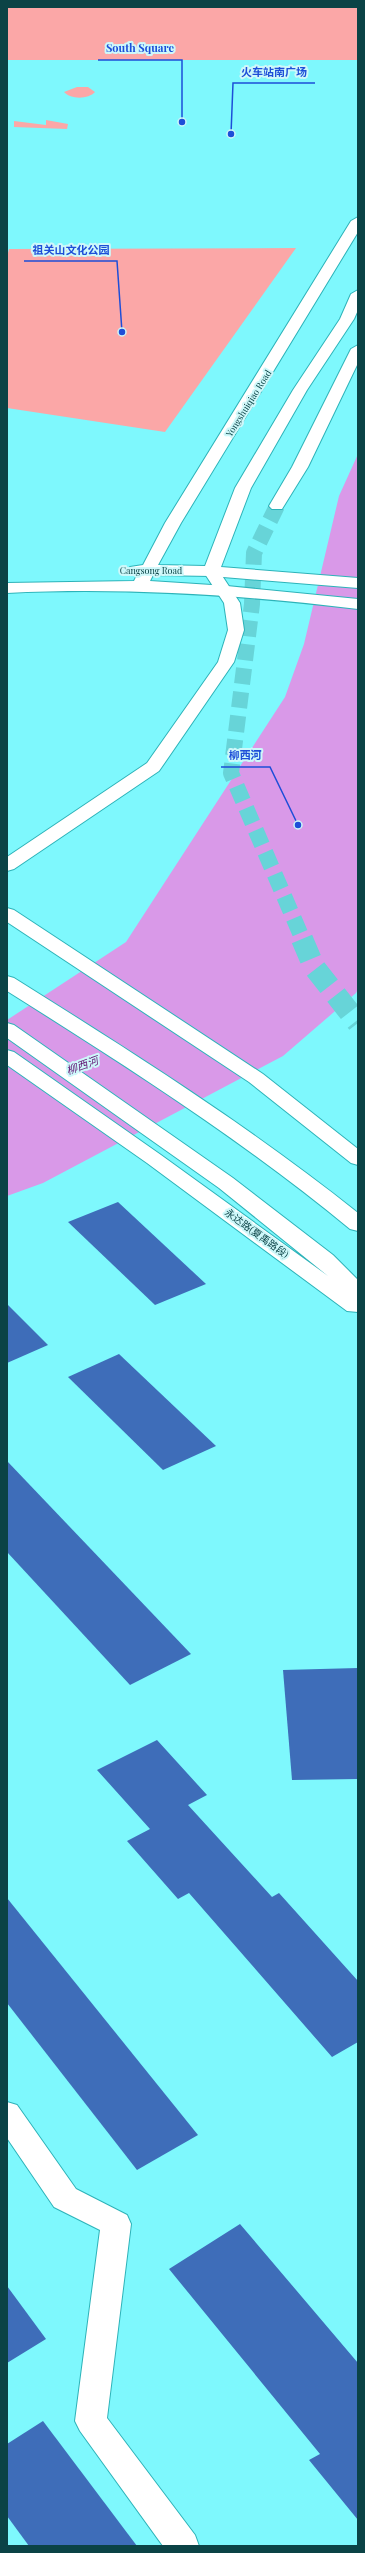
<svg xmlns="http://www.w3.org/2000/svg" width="365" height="2553" font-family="'Playfair Display','Noto Sans SC',serif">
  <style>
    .green { fill: #fba7a7 }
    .water { fill: #d999e8 }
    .building { fill: #3e6db9 }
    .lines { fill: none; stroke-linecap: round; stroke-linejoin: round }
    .trunk-tunnel-far1 { stroke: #67d4d8; stroke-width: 16; stroke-dasharray: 16 8; stroke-linecap: butt }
    .trunk-tunnel { stroke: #67d4d8; stroke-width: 22; stroke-dasharray: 22 11; stroke-linecap: butt }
    .minor-casing { stroke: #2db3b9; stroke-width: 2 }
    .tertiary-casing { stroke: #2db3b9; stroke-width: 2 }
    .secondary-casing { stroke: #2db3b9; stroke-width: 2 }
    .primary-casing { stroke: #2db3b9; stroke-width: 2 }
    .trunk-casing { stroke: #2db3b9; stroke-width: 2 }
    .minor { fill: #fff; fill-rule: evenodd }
    .tertiary { fill: #fff; fill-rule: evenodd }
    .secondary { fill: #fff; fill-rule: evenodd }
    .primary { fill: #fff; fill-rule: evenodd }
    .trunk { fill: #fff; fill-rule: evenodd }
    .labels { text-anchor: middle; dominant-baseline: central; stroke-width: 4; stroke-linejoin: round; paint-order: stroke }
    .far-street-label { font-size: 9px; fill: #0b4346; stroke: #cef8fa }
    .street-label { font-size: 10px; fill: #0b4346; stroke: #cef8fa }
    .water-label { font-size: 11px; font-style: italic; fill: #621373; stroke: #cef8fa }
    .leader { fill: none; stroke: #1d4ed8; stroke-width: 1.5 }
    .callout-dot { fill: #1d4ed8; stroke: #cef8fa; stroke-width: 1.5 }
    .callout-label { font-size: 11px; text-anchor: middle; font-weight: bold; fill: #1d4ed8; stroke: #cef8fa; stroke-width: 4; stroke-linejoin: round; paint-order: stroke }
  </style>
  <rect width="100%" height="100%" fill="#7ef8fd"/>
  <!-- green -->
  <g class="green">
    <rect x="7" y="7" width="351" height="53"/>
    <path d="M77 87H88L95 92C89 99 71 100 64 92Z"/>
    <path d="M46 120 68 124 67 129 14 127V121L46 125Z"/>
    <path d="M296 248 165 432 7 408V257L9 249Z"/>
  </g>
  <!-- water -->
  <path class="water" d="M358 454V989L356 993 283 1056 43 1183 7 1196V1020L126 942 285 697 304 644 339 496Z"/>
  <!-- building -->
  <g class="building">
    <path d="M118 1202 206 1284 155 1305 68 1222Z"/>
    <path d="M7 1304 48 1345 7 1363Z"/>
    <path d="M119 1354 216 1446 163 1470 68 1377Z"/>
    <path d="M7 1461 191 1654 130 1685 7 1552Z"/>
    <path d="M358 1668V1779L292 1780 283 1670Z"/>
    <path d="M157 1740 207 1795 188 1805 272 1897 279 1893 358 1981V2042L332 2057 189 1893 178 1899 127 1841 150 1829 97 1770Z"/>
    <path d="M7 1898 198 2135 137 2170 7 2003Z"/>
    <path d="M240 2224 358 2363V2520L309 2460 320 2454 169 2269Z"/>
    <path d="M7 2286 46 2339 7 2363Z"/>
    <path d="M43 2421 137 2546H29L7 2516V2444Z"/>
  </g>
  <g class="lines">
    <!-- trunk-tunnel-far1 -->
    <path class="trunk-tunnel-far1" d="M277 506 254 553 252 604 231 773 303 940"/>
    <!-- trunk-tunnel -->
    <path class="trunk-tunnel" d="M302 939 314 967 358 1023"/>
    <!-- minor casing -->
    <g class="minor-casing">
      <path id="minor" d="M7 2102 17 2105 76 2189 127 2215 131 2224 107 2418 195 2535 199 2546H163L80 2431 75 2421 100 2230 54 2207 7 2138Z"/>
    </g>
    <!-- tertiary casing -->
    <g class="tertiary-casing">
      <path id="tertiary" d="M211 566 217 568 240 603 244 630 234 662 159 771 14 869 7 871V857L147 763 218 662 228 630 224 603 203 571Z"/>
    </g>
    <!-- secondary casing -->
    <g class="secondary-casing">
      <path id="secondary" d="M358 217V232L181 523 158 565 205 566 235 488 293 390 340 319 351 294 358 290V310L354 319 307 390 251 488 221 567 358 578V588L211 576 153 575 150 581 227 586 358 599V609C241 595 125 587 7 593V583L134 581 137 575 130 573 128 570 130 567 143 565 165 523 351 221Z"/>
    </g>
    <!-- primary casing -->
    <g class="primary-casing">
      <g id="primary">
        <path d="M7 908 14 910 263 1074 358 1149V1165L351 1163 249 1082 7 922Z"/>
        <path d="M7 1023 14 1025 233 1178 333 1255 358 1280V1312L347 1311 147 1163 7 1065V1050L14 1052 161 1155 328 1276 219 1188 7 1038Z"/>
      </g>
    </g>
    <!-- trunk casing -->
    <g class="trunk-casing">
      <g id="trunk">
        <path d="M358 345V363L308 467 282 509H272L269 506 292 467 351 349Z"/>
        <path d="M7 976 14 978C132 1052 249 1126 358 1213V1231L350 1229C242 1140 125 1065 7 991Z"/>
      </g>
    </g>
    <!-- minor -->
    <use href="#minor" class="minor"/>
    <!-- tertiary -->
    <use href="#tertiary" class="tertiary"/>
    <!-- secondary -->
    <use href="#secondary" class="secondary"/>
    <!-- primary -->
    <use href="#primary" class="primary"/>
    <!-- trunk -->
    <use href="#trunk" class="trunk"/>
  </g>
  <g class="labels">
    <!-- far-street labels -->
    <g class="far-street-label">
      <text transform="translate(248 403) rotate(-58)">Yongshuiqiao Road</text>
      <text x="151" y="570">Cangsong Road</text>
    </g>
    <!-- street labels -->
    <g class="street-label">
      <text transform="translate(257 1233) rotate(36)">永达路(夏禹路段)</text>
    </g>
    <!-- water labels -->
    <g class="water-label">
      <text transform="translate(82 1065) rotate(-20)">柳西河</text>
    </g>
  </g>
  <!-- callouts -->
  <path class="leader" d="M182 122L182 60H98M231 134L233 83H315M122 332L117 261H24M298 825L270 767H221"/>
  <g class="callout-dot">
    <circle cx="182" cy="122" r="4"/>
    <circle cx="231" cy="134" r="4"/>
    <circle cx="122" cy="332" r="4"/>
    <circle cx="298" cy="825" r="4"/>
  </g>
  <g class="callout-label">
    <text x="140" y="52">South Square</text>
    <text x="274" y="76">火车站南广场</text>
    <text x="71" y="254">祖关山文化公园</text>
    <text x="245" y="759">柳西河</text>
  </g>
  <!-- border -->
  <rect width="365" height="2553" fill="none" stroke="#0b4346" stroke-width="16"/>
</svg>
